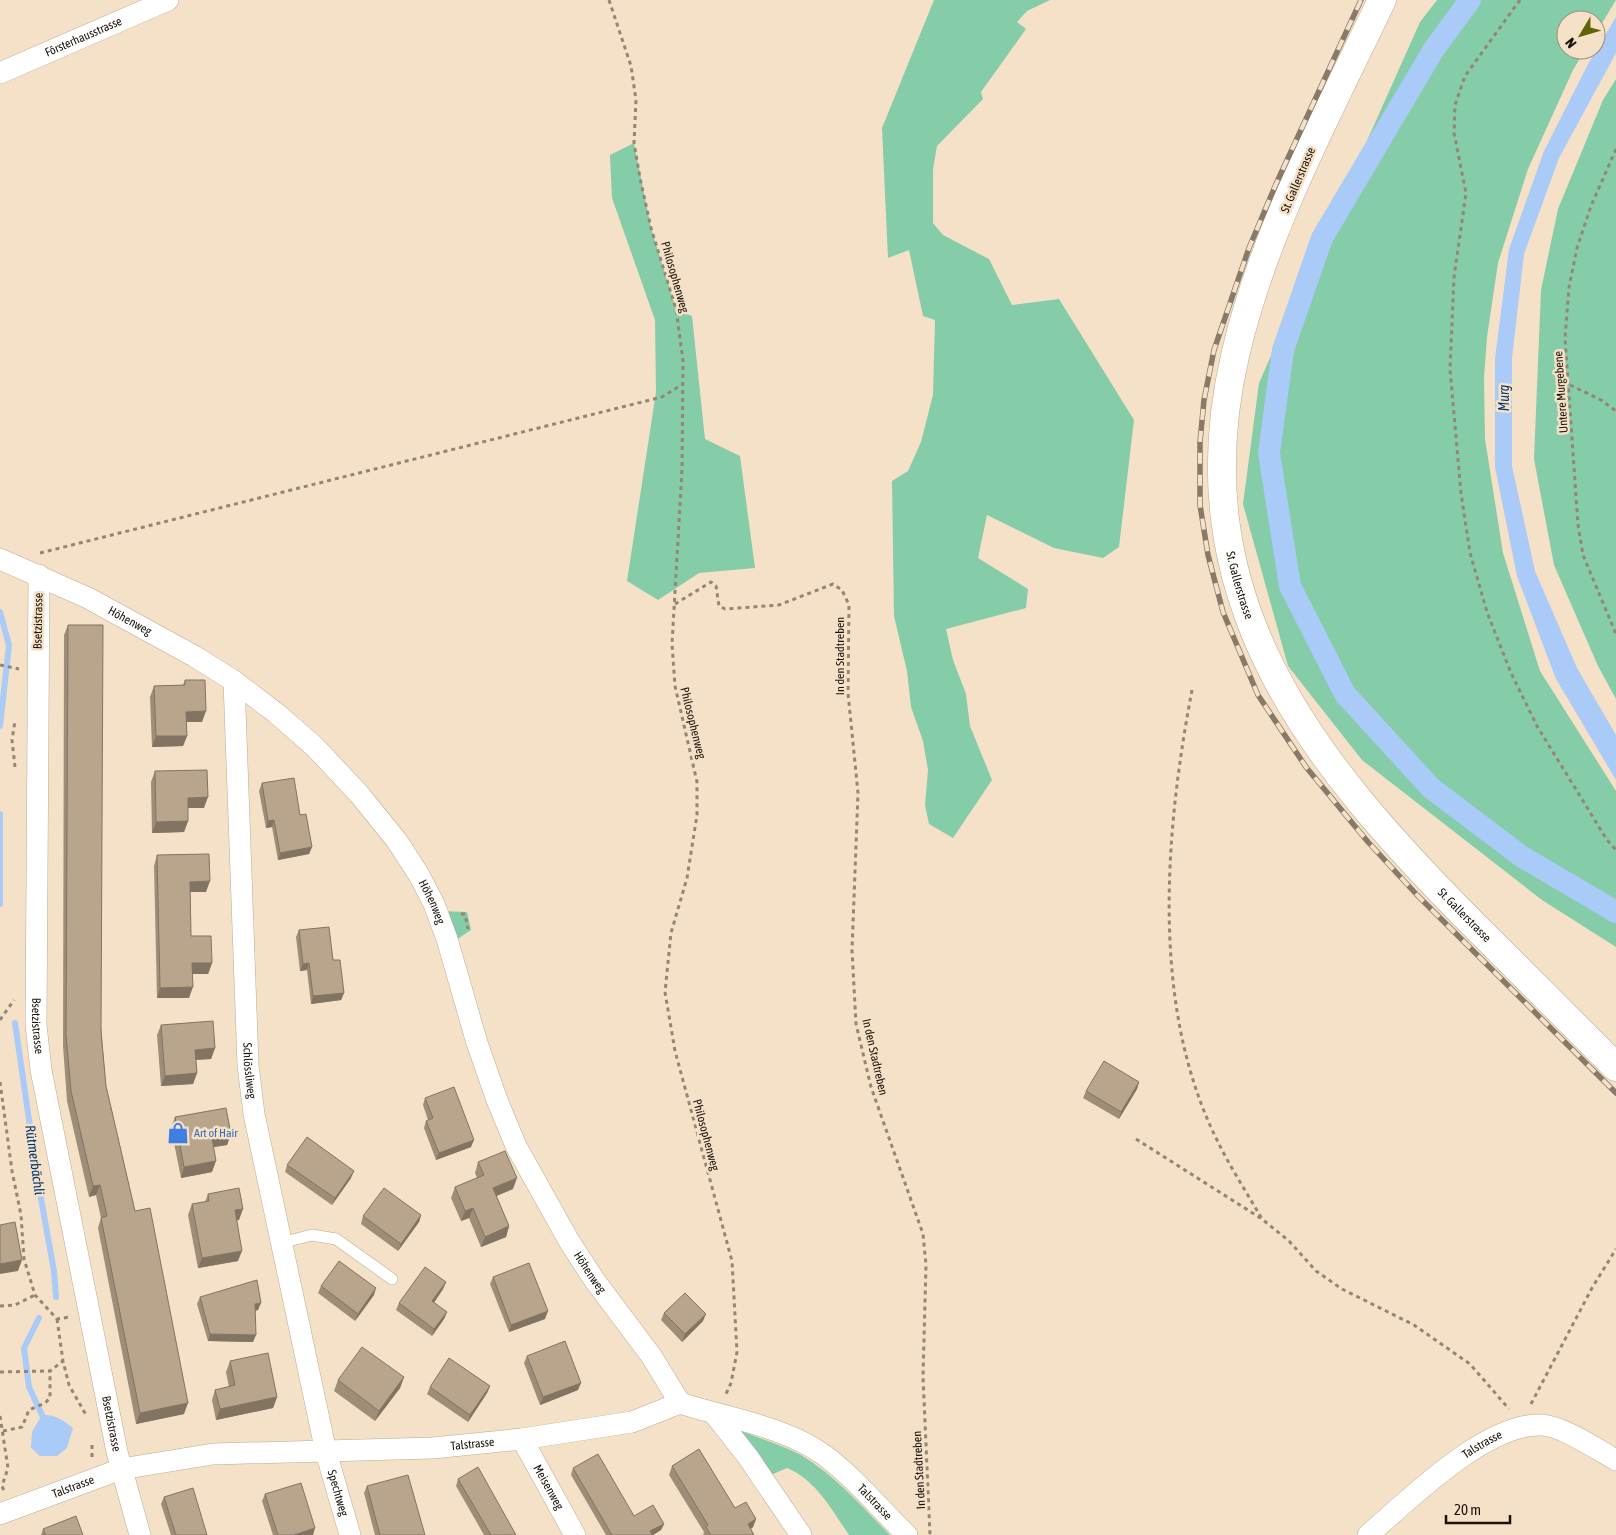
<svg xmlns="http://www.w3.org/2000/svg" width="1616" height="1535" font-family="'Asap Condensed',sans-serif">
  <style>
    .green { fill: #85cca9 }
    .water { fill: #aacaf7 }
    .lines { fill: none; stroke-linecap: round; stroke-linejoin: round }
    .stream { stroke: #aacaf7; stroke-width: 6 }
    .canal { stroke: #aacaf7; stroke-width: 22 }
    .service-casing { stroke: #bdaa92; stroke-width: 12 }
    .minor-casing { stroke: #bdaa92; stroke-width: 22 }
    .secondary-casing { stroke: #bdaa92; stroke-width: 29 }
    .path { stroke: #948673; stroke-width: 3; stroke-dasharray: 4 4; stroke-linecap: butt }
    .service { stroke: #fff; stroke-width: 11 }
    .minor { stroke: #fff; stroke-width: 21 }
    .secondary { stroke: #fff; stroke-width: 28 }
    .rail-casing { stroke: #877a68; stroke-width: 5.5 }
    .rail { stroke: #f5e1c7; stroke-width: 4; stroke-dasharray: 11; stroke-linecap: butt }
    .wall { fill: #9e8e78 }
    .shaded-wall { fill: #817462 }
    .building { fill: #b8a58c; stroke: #817462 }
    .labels { text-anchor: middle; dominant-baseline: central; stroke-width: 5; stroke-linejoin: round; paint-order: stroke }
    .street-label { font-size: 12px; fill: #191209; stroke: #f5e1c7 }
    .shop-label { font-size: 12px; fill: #366cbe; stroke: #f5e1c7; text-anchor: start }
    .water-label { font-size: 14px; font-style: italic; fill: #003473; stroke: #f5e1c7 }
  </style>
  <rect width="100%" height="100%" fill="#f5e1c7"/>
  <!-- green -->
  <g class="green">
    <path d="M934 0H1050L1027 11 1017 22 1026 29 981 92 983 99 937 146 933 169V223L943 235 989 259 1012 305 1059 299 1134 420 1119 547 1103 558 1054 548 987 515 978 558 1028 589 1026 608 946 629 953 660 966 694 970 726 992 780 953 838 929 824 925 805 928 770 923 741 911 707 907 671 894 616 892 481 908 471 921 442 933 395 935 320 923 316 909 250 888 258 882 128Z"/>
    <path d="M1437 0H1616L1596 33V20H1566V50H1585L1573 70 1528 169 1498 263 1487 337 1484 378 1485 439 1503 553 1540 671 1616 791V947L1542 900 1362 760 1288 666 1243 504 1259 383 1420 22Z"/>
    <path d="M1616 79V699L1598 666 1554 565 1534 459 1541 290 1558 209 1603 100Z"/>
    <path d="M634 143 651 228 676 309 692 316 705 439 740 456 755 568 699 573 658 600 627 581 656 392 655 320 612 198 610 155Z"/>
    <path d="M441 911 467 912 471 930 453 942Z"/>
    <path d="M733 1428C755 1437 780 1444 801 1455 835 1475 862 1507 890 1535H849C832 1510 816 1480 787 1468L768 1476Z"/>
  </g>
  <!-- water -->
  <g class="water">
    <path d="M1616 17V53L1559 158 1524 254 1512 358V466L1535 571 1577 668 1616 735V780L1556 679 1517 576 1495 467V359L1509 249 1544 151 1587 66Z"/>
    <path d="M42 1415C55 1414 63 1420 73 1428L67 1448 57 1456H40L31 1448 32 1432Z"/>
  </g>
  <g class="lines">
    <!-- stream -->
    <g class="stream">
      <path d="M0 612 9 645 0 726"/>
      <path d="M0 814V904"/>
      <path d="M15 1023 38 1182 54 1271 56 1297"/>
      <path d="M39 1318 24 1348 29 1387 42 1415"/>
    </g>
    <!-- canal -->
    <path class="canal" d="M1470 0 1434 49 1322 238 1283 350 1269 453 1290 586 1345 694 1431 788 1521 856 1616 912"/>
    <!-- service casing -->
    <g class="service-casing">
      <path id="service" d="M281 1243 312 1235 336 1239 392 1279"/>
    </g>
    <!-- minor casing -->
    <g class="minor-casing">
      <g id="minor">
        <path id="s1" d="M0 73 168 0"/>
        <path id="s2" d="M0 559 88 598 194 656 234 681 276 713 315 747 359 794 397 841 419 875 434 904 447 939 477 1043 497 1100 516 1146 569 1241 595 1281 652 1357 680 1403"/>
        <path id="s3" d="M39 575 36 1025 41 1070 117 1452 140 1535"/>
        <path id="s4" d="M234 681 248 1065 254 1114 326 1452 350 1535"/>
        <path d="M715 1415 748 1457 801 1535"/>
        <path id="s5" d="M522 1439 575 1535"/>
        <path id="s6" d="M0 1514 121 1469 213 1454 433 1448 522 1439 632 1422 680 1403C726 1418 784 1426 824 1455 854 1477 880 1509 907 1535"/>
        <path id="s7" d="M1368 1535C1409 1500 1485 1423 1541 1425 1561 1425 1598 1450 1616 1460"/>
      </g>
    </g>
    <!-- secondary casing -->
    <g class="secondary-casing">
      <g id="secondary">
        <path id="s8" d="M1382 0C1328 113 1263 233 1235 356 1179 598 1310 760 1471 922 1519 970 1568 1019 1616 1067"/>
      </g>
    </g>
    <!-- path -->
    <g class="path">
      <path d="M609 0 631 66 636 100 634 143 640 178 651 228 676 309 683 361 682 470 672 644 675 686 697 782V815L687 878 671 933 665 992 675 1051 732 1261 737 1352 731 1383 726 1394"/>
      <path d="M1520 0 1465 76 1455 105 1454 133 1466 193 1454 277 1450 369 1461 493 1470 553 1487 612 1511 673 1537 726 1607 840 1616 850"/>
      <path d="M1616 149 1591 206 1577 248 1569 287 1565 338 1578 525 1583 555 1616 634"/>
      <path d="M1570 385 1601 400 1616 411"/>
      <path d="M40 553 662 397 683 384"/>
      <path d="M675 604 711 582 716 586 719 606 725 609 779 605 833 584 842 590 849 605 848 693 858 793 852 950 856 1024 871 1087 923 1234 926 1265 923 1377 930 1535"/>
      <path d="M0 665 19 669"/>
      <path d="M1192 690C1165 832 1150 1006 1217 1140 1230 1167 1247 1193 1262 1219"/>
      <path d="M15 767 12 740 15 721"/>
      <path d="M461 914H465L468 929"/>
      <path d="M0 1020 14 1000"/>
      <path d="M0 1082 12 1171 21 1215 24 1259 35 1295 57 1319 70 1317"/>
      <path d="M1136 1139 1262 1219 1289 1241 1316 1271 1342 1289 1414 1325 1470 1364 1509 1409"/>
      <path d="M0 1306 15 1305 35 1295"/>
      <path d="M57 1319 63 1361 69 1385 86 1415"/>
      <path d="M0 1372 50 1371 63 1361"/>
      <path d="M1531 1404 1592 1288 1616 1249"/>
      <path d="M0 1416 8 1468 2 1486 4 1491"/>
      <path d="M3 1431 22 1427 29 1410 45 1403 50 1398V1371"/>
      <path d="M92 1457V1445"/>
    </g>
    <!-- service -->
    <use href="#service" class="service"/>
    <!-- minor -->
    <use href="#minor" class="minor"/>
    <!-- secondary -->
    <use href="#secondary" class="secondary"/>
    <!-- rail casing -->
    <g class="rail-casing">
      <path id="rail" d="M1361 0 1276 184 1249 248 1214 350 1204 400 1200 442V505L1208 555 1223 612 1258 695 1306 767 1368 842 1418 896 1616 1093"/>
    </g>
    <!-- rail -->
    <use href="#rail" class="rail"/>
  </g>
  <!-- wall -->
  <g class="wall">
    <path d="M68 625 106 1086 135 1211 184 1414 136 1424 98 1228 101 1218 96 1195 89 1197 67 1101 63 1046 64 635Z"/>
    <path d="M185 680 202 722H186L187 736 183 746 152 747 150 697 154 686 183 685Z"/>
    <path d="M155 771 204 808H188V821L184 832 152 833 151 782Z"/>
    <path d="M262 783 300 815 312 847 309 854 278 860 272 827 266 828 259 791Z"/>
    <path d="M157 855 206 892H190L191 936 212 963 208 974H192L189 998H157L154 866Z"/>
    <path d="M299 930 333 960 344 993 341 1000 311 1004 307 970 300 971 296 937Z"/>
    <path d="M161 1025 215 1048 211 1059 196 1060 197 1073 193 1084 161 1086 157 1035Z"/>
    <path d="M1139 1082 1137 1089 1119 1119 1083 1098 1086 1091Z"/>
    <path d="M425 1098 471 1147 436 1160 424 1128 426 1121 428 1120 423 1105Z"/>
    <path d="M175 1117 231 1134 227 1145 213 1147 212 1172 181 1178 171 1128Z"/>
    <path d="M478 1162 513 1189 496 1196 509 1226 506 1237 481 1247 469 1218 461 1221 451 1198 455 1187 477 1178 475 1173Z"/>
    <path d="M287 1165 351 1178 332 1205 285 1172Z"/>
    <path d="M208 1194 239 1220H236L238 1261 198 1268 188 1215 192 1204 205 1202Z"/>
    <path d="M421 1215 419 1222 398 1251 361 1224 363 1216Z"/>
    <path d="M493 1277 545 1319 509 1332 490 1284Z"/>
    <path d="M446 1282 443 1289 434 1303 447 1312 444 1319 432 1336 396 1310 399 1303Z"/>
    <path d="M321 1286 374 1295 355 1321 318 1293Z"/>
    <path d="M200 1297 258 1310 255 1311 253 1342 208 1341 197 1304Z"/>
    <path d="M664 1313 703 1321 682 1342 661 1320Z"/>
    <path d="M527 1356 578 1390 540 1405 524 1363Z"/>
    <path d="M230 1361 277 1397 273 1408 216 1420 212 1400 215 1390 229 1387 226 1372Z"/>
    <path d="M404 1377 400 1388 375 1421 334 1391 338 1380Z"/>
    <path d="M490 1386 487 1393 468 1422 427 1394 430 1387Z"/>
    <path d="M672 1466 735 1508 756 1519 753 1527 751 1529 754 1535H703L704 1532 669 1475Z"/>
    <path d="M573 1468 634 1516 664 1524 661 1530 653 1535H606L571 1475Z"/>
    <path d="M458 1479 516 1535H484L456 1486Z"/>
    <path d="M367 1486 425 1535H375L364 1493Z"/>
    <path d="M265 1494 313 1535H273L262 1501Z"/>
    <path d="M164 1497 207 1535H171L161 1504Z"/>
    <path d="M43 1529 83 1535H41Z"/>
  </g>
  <!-- shaded-wall -->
  <g class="shaded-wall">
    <path d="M206 711 202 722H182L186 712Z"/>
    <path d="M156 736H187L183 746 152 747Z"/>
    <path d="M208 797 204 808H184L188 798Z"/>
    <path d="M274 820 272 827 266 828 268 821Z"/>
    <path d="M188 821 184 832 152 833 156 822Z"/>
    <path d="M312 847 309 854 278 860 280 853Z"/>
    <path d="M210 881 206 892H186L190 882Z"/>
    <path d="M192 963H212L208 974H188Z"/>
    <path d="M309 963 307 970 300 971 303 964Z"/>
    <path d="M193 987 189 998H157L160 988Z"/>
    <path d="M344 993 341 1000 311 1004 313 996Z"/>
    <path d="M215 1048 211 1059 191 1060 195 1050Z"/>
    <path d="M197 1073 193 1084 161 1086 165 1076Z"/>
    <path d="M1139 1082 1137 1089 1119 1119 1121 1112Z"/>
    <path d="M231 1134 227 1145 208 1148 212 1138Z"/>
    <path d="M474 1140 471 1147 436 1160 439 1153Z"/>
    <path d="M216 1161 212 1172 181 1178 184 1167Z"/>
    <path d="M354 1171 351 1178 332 1205 335 1198Z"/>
    <path d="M517 1178 513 1189 489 1199 493 1188Z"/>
    <path d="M100 1185 96 1195 89 1197 93 1186Z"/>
    <path d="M473 1208 469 1218 461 1221 465 1211Z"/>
    <path d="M243 1209 239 1220 231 1221 235 1210Z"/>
    <path d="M421 1215 419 1222 398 1251 401 1244Z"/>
    <path d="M509 1226 506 1237 481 1247 485 1237Z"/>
    <path d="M242 1251 238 1261 198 1268 202 1258Z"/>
    <path d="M22 1260 18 1271 0 1274V1264Z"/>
    <path d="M446 1282 443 1289 430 1308 432 1301Z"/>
    <path d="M376 1288 374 1295 355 1321 358 1314Z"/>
    <path d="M261 1303 258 1310 252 1311 255 1304Z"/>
    <path d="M548 1311 545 1319 509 1332 511 1325Z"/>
    <path d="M447 1312 444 1319 432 1336 434 1329Z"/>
    <path d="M706 1314 703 1321 682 1342 685 1334Z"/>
    <path d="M210 1334 256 1335 253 1342 208 1341Z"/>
    <path d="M404 1377 400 1388 375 1421 379 1411Z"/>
    <path d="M581 1383 578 1390 540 1405 543 1397Z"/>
    <path d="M490 1386 487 1393 468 1422 470 1415Z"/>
    <path d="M277 1397 273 1408 216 1420 220 1409Z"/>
    <path d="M188 1403 184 1414 136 1424 140 1413Z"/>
    <path d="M756 1519 753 1527 744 1533 748 1524Z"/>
    <path d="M664 1524 661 1530 653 1535 650 1531Z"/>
    <path d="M315 1528 313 1535H294Z"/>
  </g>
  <!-- building -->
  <g class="building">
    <path d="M68 625H103L101 1032 106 1086 135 1211 150 1208 188 1403 140 1413 101 1218 107 1216 100 1185 93 1186 71 1091 66 1035Z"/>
    <path d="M185 680H205L206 711 186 712 187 736H156L154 686 185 685Z"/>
    <path d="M207 770 208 797 188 798V821L156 822 155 771Z"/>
    <path d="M294 778 300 815 306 814 312 847 280 853 274 820 268 821 262 783Z"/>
    <path d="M209 854 210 881 190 882 191 936H211L212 963H192L193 987 160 988 157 855Z"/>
    <path d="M329 927 333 960H340L344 993 313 996 309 963 303 964 299 930Z"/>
    <path d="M213 1021 215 1048 195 1050 197 1073 165 1076 161 1025Z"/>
    <path d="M1104 1061 1139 1082 1121 1112 1086 1091Z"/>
    <path d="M454 1087 474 1140 439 1153 426 1121 433 1118 425 1098Z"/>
    <path d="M226 1108 231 1134 212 1138 216 1161 184 1167 175 1117Z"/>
    <path d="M307 1137 354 1171 335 1198 287 1165Z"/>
    <path d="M505 1151 517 1178 493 1188 509 1226 485 1237 473 1208 465 1211 455 1187 484 1175 478 1162Z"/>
    <path d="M239 1188 243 1209 235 1210 242 1251 202 1258 192 1204 209 1201 208 1194Z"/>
    <path d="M384 1188 421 1215 401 1244 363 1216Z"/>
    <path d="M15 1222 22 1260 0 1264V1225Z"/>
    <path d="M339 1261 376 1288 358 1314 321 1286Z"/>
    <path d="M529 1263 548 1311 511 1325 493 1277Z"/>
    <path d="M425 1267 446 1282 432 1301 447 1312 434 1329 399 1303Z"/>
    <path d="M257 1280 261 1303 255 1304 256 1335 210 1334 200 1297Z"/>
    <path d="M685 1293 706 1314 685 1334 664 1313Z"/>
    <path d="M565 1341 581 1383 543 1397 527 1356Z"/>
    <path d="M362 1347 404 1377 379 1411 338 1380Z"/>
    <path d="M268 1353 277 1397 220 1409 215 1390 235 1385 230 1361Z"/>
    <path d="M449 1358 490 1386 470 1415 430 1387Z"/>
    <path d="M699 1449 735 1508 746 1502 756 1519 748 1524 754 1535H711L706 1527 708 1525 672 1466Z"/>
    <path d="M598 1454 634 1516 653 1505 664 1524 650 1531 652 1535H612L573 1468Z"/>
    <path d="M478 1467 516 1535H491L458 1479Z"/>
    <path d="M408 1475 425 1535H380L367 1486Z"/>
    <path d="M301 1483 315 1528 294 1535H278L265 1494Z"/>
    <path d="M193 1488 207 1535H176L164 1497Z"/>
    <path d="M76 1516 83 1535H46L43 1529Z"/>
  </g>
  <!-- icons -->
  <defs>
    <g id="shop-bare" transform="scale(1.725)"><path d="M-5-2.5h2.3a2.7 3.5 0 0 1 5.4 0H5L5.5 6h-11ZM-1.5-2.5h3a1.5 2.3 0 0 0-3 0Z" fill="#3f7fe0" stroke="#f5e1c7" stroke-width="2.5" paint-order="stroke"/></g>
  </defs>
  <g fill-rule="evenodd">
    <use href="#shop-bare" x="178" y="1133"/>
  </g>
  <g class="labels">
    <!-- street labels -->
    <g class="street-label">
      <text stroke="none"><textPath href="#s1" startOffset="91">Försterhausstrasse</textPath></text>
      <text transform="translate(1298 180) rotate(-67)">St. Gallerstrasse</text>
      <text transform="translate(675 277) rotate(74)">Philosophenweg</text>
      <text transform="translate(1561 392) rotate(-94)">Untere Murgebene</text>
      <text stroke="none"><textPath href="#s8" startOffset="618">St. Gallerstrasse</textPath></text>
      <text transform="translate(38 621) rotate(-89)">Bsetzistrasse</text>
      <text stroke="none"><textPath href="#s2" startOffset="144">Höhenweg</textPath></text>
      <text transform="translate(840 656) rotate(-90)">In den Stadtreben</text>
      <text transform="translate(693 723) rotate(76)">Philosophenweg</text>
      <text stroke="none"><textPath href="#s2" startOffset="564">Höhenweg</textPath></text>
      <text stroke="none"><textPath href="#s8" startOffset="1022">St. Gallerstrasse</textPath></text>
      <text stroke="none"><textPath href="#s3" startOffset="451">Bsetzistrasse</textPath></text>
      <text transform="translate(875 1057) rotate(77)">In den Stadtreben</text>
      <text stroke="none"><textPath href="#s4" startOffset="390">Schlössliweg</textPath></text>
      <text transform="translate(706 1135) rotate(75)">Philosophenweg</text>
      <text stroke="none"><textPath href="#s2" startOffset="969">Höhenweg</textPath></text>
      <text stroke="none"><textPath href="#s3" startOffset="856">Bsetzistrasse</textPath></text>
      <text stroke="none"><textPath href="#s6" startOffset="482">Talstrasse</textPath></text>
      <text stroke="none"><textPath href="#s7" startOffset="146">Talstrasse</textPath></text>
      <text transform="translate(919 1470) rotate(-93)">In den Stadtreben</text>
      <text stroke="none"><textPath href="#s6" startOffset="78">Talstrasse</textPath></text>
      <text stroke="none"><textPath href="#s5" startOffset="55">Meisenweg</textPath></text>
      <text stroke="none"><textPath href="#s4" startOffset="822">Spechtweg</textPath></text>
      <text stroke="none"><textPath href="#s6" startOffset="918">Talstrasse</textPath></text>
    </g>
    <!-- shop labels -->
    <g class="shop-label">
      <text x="194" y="1133">Art of Hair</text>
    </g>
    <!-- water labels -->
    <g class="water-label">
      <text transform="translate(1504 398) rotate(-90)">Murg</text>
      <text transform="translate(35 1160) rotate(82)">Rütmerbächli</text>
    </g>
  </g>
  <!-- north arrow -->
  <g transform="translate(1581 35) rotate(232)"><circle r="24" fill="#f5e1c7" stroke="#9d8e7b"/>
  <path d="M0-4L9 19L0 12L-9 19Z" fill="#5d6505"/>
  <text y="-8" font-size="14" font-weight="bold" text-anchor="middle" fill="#191209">N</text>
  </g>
  <!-- scale -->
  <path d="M1446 1515v8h64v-8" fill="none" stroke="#191209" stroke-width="2.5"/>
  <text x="1454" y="1515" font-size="15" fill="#191209" stroke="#f5e1c7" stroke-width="4" paint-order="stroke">20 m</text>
</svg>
